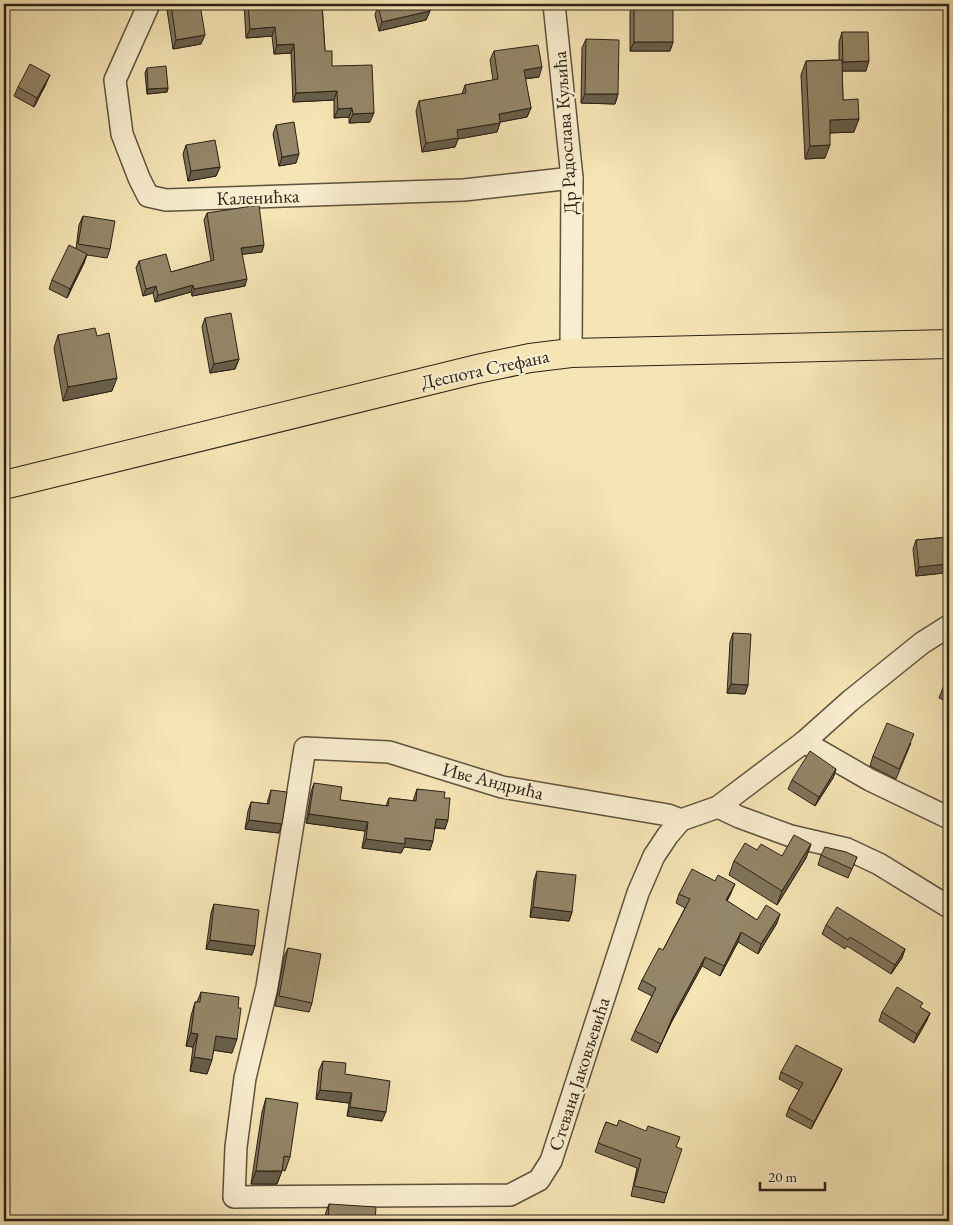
<svg xmlns="http://www.w3.org/2000/svg" width="953" height="1225" font-family="'EB Garamond',serif">
  <style>
    .lines { fill: none; stroke-linecap: round; stroke-linejoin: round }
    .minor-casing { stroke: #5e523e; stroke-width: 24 }
    .major-casing { stroke: #2b2116; stroke-width: 30 }
    .minor { stroke: #f8edce; stroke-width: 21 }
    .major { stroke: #f5e4b4; stroke-width: 28 }
    .wall { fill: #7f7359; stroke: #2b2116 }
    .shaded-wall { fill: #685e49; stroke: #2b2116 }
    .building { fill: #948668; stroke: #2b2116 }
    .labels { text-anchor: middle; dominant-baseline: central; stroke-width: 4.5; stroke-linejoin: round; paint-order: stroke }
    .street-label { font-size: 19px; fill: #2b2116; stroke: #f8edce }
  </style>
  <rect width="100%" height="100%" fill="#f5e4b4"/>
  <filter id="stains"><feTurbulence type="fractalNoise" baseFrequency=".004" numOctaves="4"/><feColorMatrix values="0 0 0 0 .2 0 0 0 0 .09 0 0 0 0 .02 0 0 0 .5 -.17"/></filter>
  <radialGradient id="worn" r=".72"><stop offset=".6" stop-color="#630" stop-opacity="0"/><stop offset="1" stop-color="#630" stop-opacity=".3"/></radialGradient>
  <g class="lines">
    <!-- minor casing -->
    <g class="minor-casing">
      <g id="minor">
        <path d="M149 4 115 80 122 134 139 178 148 196 166 200 464 190 572 178"/>
        <path d="M554 4 572 178 571 353"/>
        <path d="M804 742 870 780 949 818"/>
        <path d="M718 807 739 817 791 836 847 849 879 864 949 907"/>
        <path d="M681 820 668 815 502 787 389 752 305 748 267 987 245 1078 236 1147 234 1197 510 1195 539 1180 551 1161 638 893 654 856 668 835 681 820 718 807 804 742 850 701 922 643 949 626"/>
      </g>
    </g>
    <!-- major casing -->
    <g class="major-casing">
      <path id="major" d="M4 485 477 369 530 358 571 353 949 344"/>
    </g>
    <!-- minor -->
    <use href="#minor" class="minor"/>
    <!-- major -->
    <use href="#major" class="major"/>
  </g>
  <!-- wall -->
  <g class="wall">
    <path d="M169 4H200L201 44 173 49 167 10Z"/>
    <path d="M244 4H322L325 51 332 66 370 122 349 123V117L334 118V100L293 102 291 53 274 54 272 36 246 38Z"/>
    <path d="M383 4H428L430 11 426 20 379 31 375 15 378 5Z"/>
    <path d="M633 4 673 42 670 51H630V12Z"/>
    <path d="M842 32 866 71H842L843 100 854 132 830 133 825 158 805 159 801 75 806 61 839 60V42Z"/>
    <path d="M586 39 618 94 615 104 581 103 582 48Z"/>
    <path d="M494 51 539 77 525 79 531 108 527 117 500 122 497 132 458 139 455 147 422 152 416 111 419 101 462 94 465 85 493 80 490 60Z"/>
    <path d="M147 68 168 88 167 92 147 94 145 73Z"/>
    <path d="M46 84 34 107 14 96 18 87Z"/>
    <path d="M276 125 296 163 279 166 273 134Z"/>
    <path d="M186 145 220 167 216 176 188 181 183 154Z"/>
    <path d="M207 213 262 252 242 254 245 286 192 296 191 292 155 302 153 293 143 296 136 268 139 261 171 272 211 261 204 220Z"/>
    <path d="M83 216 110 249 107 258 87 255 84 263 67 298 49 289 52 280 76 249 79 225Z"/>
    <path d="M205 318 239 359 235 369 210 373 202 327Z"/>
    <path d="M58 335 97 336 112 391 63 401 54 348Z"/>
    <path d="M949 537V581L944 582V573L916 576 913 549 916 540Z"/>
    <path d="M733 633 748 685 745 694 727 693 730 642Z"/>
    <path d="M949 672V702L939 698Z"/>
    <path d="M911 743 896 779 870 766 873 756Z"/>
    <path d="M836 769 833 778 815 806 788 789 792 780Z"/>
    <path d="M314 783 340 800 386 806 389 798 413 801 417 789 444 798 445 829 435 828 430 850 404 847 401 853 362 848 365 831 306 823 311 792Z"/>
    <path d="M271 790 279 833 245 829 248 811 251 802 267 804 268 800Z"/>
    <path d="M811 844 806 858 777 905 729 875 734 861 757 850 782 856Z"/>
    <path d="M821 855 857 857 848 878 818 865Z"/>
    <path d="M537 871 572 912 569 921 530 917 534 880Z"/>
    <path d="M731 893 727 901 757 920 777 923 758 954 738 942 720 976 702 966 671 1023 657 1053 631 1040 635 1031 652 996 638 989 642 980 663 950 685 908 676 903 679 894Z"/>
    <path d="M214 904 255 946 252 955 206 949 211 913Z"/>
    <path d="M826 925 905 949 902 958 891 974 847 946 845 949 822 934Z"/>
    <path d="M288 948 312 1003 309 1012 275 1006 284 957Z"/>
    <path d="M201 992 232 1053 214 1050 207 1074 190 1071 193 1047 186 1046 191 1016 195 1002H197Z"/>
    <path d="M882 1012 930 1013 926 1022 914 1043 879 1021Z"/>
    <path d="M323 1061 382 1121 347 1116 349 1103 316 1099 319 1070Z"/>
    <path d="M842 1069 839 1076 811 1129 786 1116 789 1108 799 1090 779 1079 781 1072Z"/>
    <path d="M266 1098 290 1157 285 1171 282 1170 277 1184H251L262 1112Z"/>
    <path d="M606 1122 676 1147 667 1193 664 1203 631 1196 637 1168 595 1152Z"/>
    <path d="M329 1204 375 1221H324L325 1215Z"/>
  </g>
  <!-- shaded-wall -->
  <g class="shaded-wall">
    <path d="M430 11 426 20 379 31 382 22Z"/>
    <path d="M275 27 272 36 246 38 250 29Z"/>
    <path d="M205 35 201 44 173 49 176 40Z"/>
    <path d="M634 42H673L670 51H630Z"/>
    <path d="M294 44 291 53 274 54 277 45Z"/>
    <path d="M869 61 866 71H839L843 62Z"/>
    <path d="M542 67 539 77 521 79 524 70Z"/>
    <path d="M50 75 46 84 34 107 37 98Z"/>
    <path d="M168 88 167 92 147 94 148 89Z"/>
    <path d="M337 91 334 100 293 102 296 93Z"/>
    <path d="M585 94H618L615 104 581 103Z"/>
    <path d="M352 108 349 117 334 118 338 109Z"/>
    <path d="M531 108 527 117 495 123 499 114Z"/>
    <path d="M374 113 370 122 349 123 353 114Z"/>
    <path d="M859 119 854 132 825 133 830 120Z"/>
    <path d="M500 123 497 132 458 139 455 147 422 152 426 143 457 130Z"/>
    <path d="M830 145 825 158 805 159 810 146Z"/>
    <path d="M299 154 296 163 279 166 282 157Z"/>
    <path d="M220 167 216 176 188 181 191 171Z"/>
    <path d="M264 245 262 252 238 255 241 248Z"/>
    <path d="M87 254 84 263 67 298 70 289Z"/>
    <path d="M247 279 245 286 192 296 194 289Z"/>
    <path d="M193 285 191 292 155 302 158 295Z"/>
    <path d="M156 286 153 293 143 296 146 289Z"/>
    <path d="M239 359 235 369 210 373 214 364Z"/>
    <path d="M117 378 112 391 63 401 68 387Z"/>
    <path d="M947 564 944 573 916 576 919 567Z"/>
    <path d="M948 572H949V581L944 582Z"/>
    <path d="M731 684 748 685 745 694 727 693Z"/>
    <path d="M836 769 833 778 815 806 819 797Z"/>
    <path d="M309 814 368 822 365 831 306 823Z"/>
    <path d="M436 819 448 820 445 829 433 827Z"/>
    <path d="M249 820 282 824 279 833 245 829Z"/>
    <path d="M405 838 433 841 430 850 404 847 401 853 362 848 366 839Z"/>
    <path d="M811 844 806 858 777 905 782 891Z"/>
    <path d="M735 884 731 893 722 910 726 900Z"/>
    <path d="M533 907 572 912 569 921 530 917Z"/>
    <path d="M780 914 777 923 758 954 761 944Z"/>
    <path d="M741 932 738 942 720 976 724 966Z"/>
    <path d="M210 940 255 946 252 955 206 949Z"/>
    <path d="M905 949 902 958 891 974 895 965Z"/>
    <path d="M705 957 702 966 671 1023 657 1053 674 1014Z"/>
    <path d="M930 1013 926 1022 914 1043 917 1034Z"/>
    <path d="M191 1033 198 1034 193 1047 186 1046Z"/>
    <path d="M216 1036 237 1039 232 1053 211 1050Z"/>
    <path d="M194 1057 212 1060 207 1074 190 1071Z"/>
    <path d="M842 1069 839 1076 811 1129 814 1122Z"/>
    <path d="M320 1090 352 1093 349 1103 316 1099Z"/>
    <path d="M350 1107 386 1112 382 1121 347 1116Z"/>
    <path d="M256 1171H282L277 1184H251Z"/>
  </g>
  <!-- building -->
  <g class="building">
    <path d="M171 4H200L205 35 176 40Z"/>
    <path d="M248 4H322L325 51H332V66L372 65 374 113 353 114 352 108 338 109 337 91 296 93 294 44 277 45 275 27 250 29Z"/>
    <path d="M385 4H428L430 11 382 22 378 5Z"/>
    <rect x="634" y="4" width="39" height="38"/>
    <path d="M842 32H868L869 61 843 62Z"/>
    <path d="M586 39 619 40 618 94H585Z"/>
    <path d="M538 45 542 67 524 70 531 108 499 114 500 123 457 130 458 138 426 143 419 101 466 93 465 85 498 79 494 51Z"/>
    <path d="M842 60 843 100 858 99 859 119 830 120V145L810 146 806 61Z"/>
    <path d="M30 64 50 75 37 98 18 87Z"/>
    <path d="M166 66 168 88 148 89 147 68Z"/>
    <path d="M294 122 299 154 282 157 276 125Z"/>
    <path d="M215 140 220 167 191 171 186 145Z"/>
    <path d="M259 205 264 245 241 248 247 279 194 289 193 285 158 295 156 286 146 289 139 261 166 254 171 272 214 260 207 213Z"/>
    <path d="M83 216 115 221 110 249 78 244Z"/>
    <path d="M69 245 87 254 70 289 52 280Z"/>
    <path d="M231 313 239 359 214 364 205 318Z"/>
    <path d="M95 328 97 336 109 333 117 378 68 387 58 335Z"/>
    <path d="M949 537V572H948L947 564 919 567 916 540Z"/>
    <path d="M733 633 751 634 748 685 731 684Z"/>
    <path d="M949 672V691L943 689Z"/>
    <path d="M887 723 914 734 899 769 873 756Z"/>
    <path d="M810 751 836 769 819 797 792 780Z"/>
    <path d="M314 783 342 787 340 800 388 806 389 798 416 801 417 789 445 792 444 798H450L448 820 436 819 433 841 405 838V844L366 839 368 822 309 814Z"/>
    <path d="M271 790 287 792 282 824 249 820 251 802 269 804Z"/>
    <path d="M794 835 811 844 782 891 734 861 745 843 757 850 761 844 782 856Z"/>
    <path d="M825 847 846 852 857 857 852 869 821 855Z"/>
    <path d="M692 869 715 881 718 875 735 884 726 900 757 920 766 905 780 914 761 944 741 932 724 966 705 957 674 1014 661 1044 635 1031 656 988 642 980 659 948 663 950 690 899 679 894Z"/>
    <path d="M537 871 576 875 572 912 533 907Z"/>
    <path d="M214 904 259 910 255 946 210 940Z"/>
    <path d="M837 907 905 949 895 965 850 937 848 940 826 925Z"/>
    <path d="M288 948 321 954 312 1003 279 996Z"/>
    <path d="M897 987 923 1003 920 1007 930 1013 917 1034 882 1012Z"/>
    <path d="M201 992 239 997 238 1008H241L237 1039 216 1036 212 1060 194 1057 198 1034 191 1033 195 1002H200Z"/>
    <path d="M796 1045 842 1069 814 1122 789 1108 803 1083 781 1072Z"/>
    <path d="M323 1061 346 1063 345 1074 390 1081 386 1112 350 1107 352 1093 320 1090Z"/>
    <path d="M266 1098 298 1103 290 1157 284 1156 282 1171H256Z"/>
    <path d="M619 1120 646 1131 648 1126 680 1137 676 1147 682 1149 667 1193 634 1186 641 1159 598 1143 606 1122 617 1126Z"/>
    <path d="M329 1204 376 1207 375 1221H328Z"/>
    <path d="M447 1218 520 1221H447Z"/>
  </g>
  <g class="labels">
    <!-- street labels -->
    <g class="street-label">
      <text transform="translate(565 133) rotate(-94)">Др Радослава Куљића</text>
      <text transform="translate(258 197) rotate(-2)">Каленићка</text>
      <text transform="translate(485 369) rotate(-12)">Деспота Стефана</text>
      <text transform="translate(493 781) rotate(14)">Иве Андрића</text>
      <text transform="translate(579 1074) rotate(-72)">Стевана Јаковљевића</text>
    </g>
  </g>
  <!-- margin -->
  <rect width="953" height="1225" fill="none" stroke="#f5e4b4" stroke-width="20"/>
  <rect x="5" y="5" width="943" height="1215" fill="none" stroke="#2b2116" stroke-width="2.5"/>
  <rect x="10" y="10" width="933" height="1205" fill="none" stroke="#2b2116"/>
  <!-- scale -->
  <path d="M760 1182v8h65v-8" fill="none" stroke="#2b2116" stroke-width="2.5"/>
  <text x="768" y="1182" font-size="15" fill="#2b2116" stroke="#f8edce" stroke-width="4" paint-order="stroke">20 m</text>
  <rect width="100%" height="100%" filter="url(#stains)"/>
  <rect width="100%" height="100%" fill="url(#worn)"/>
</svg>
